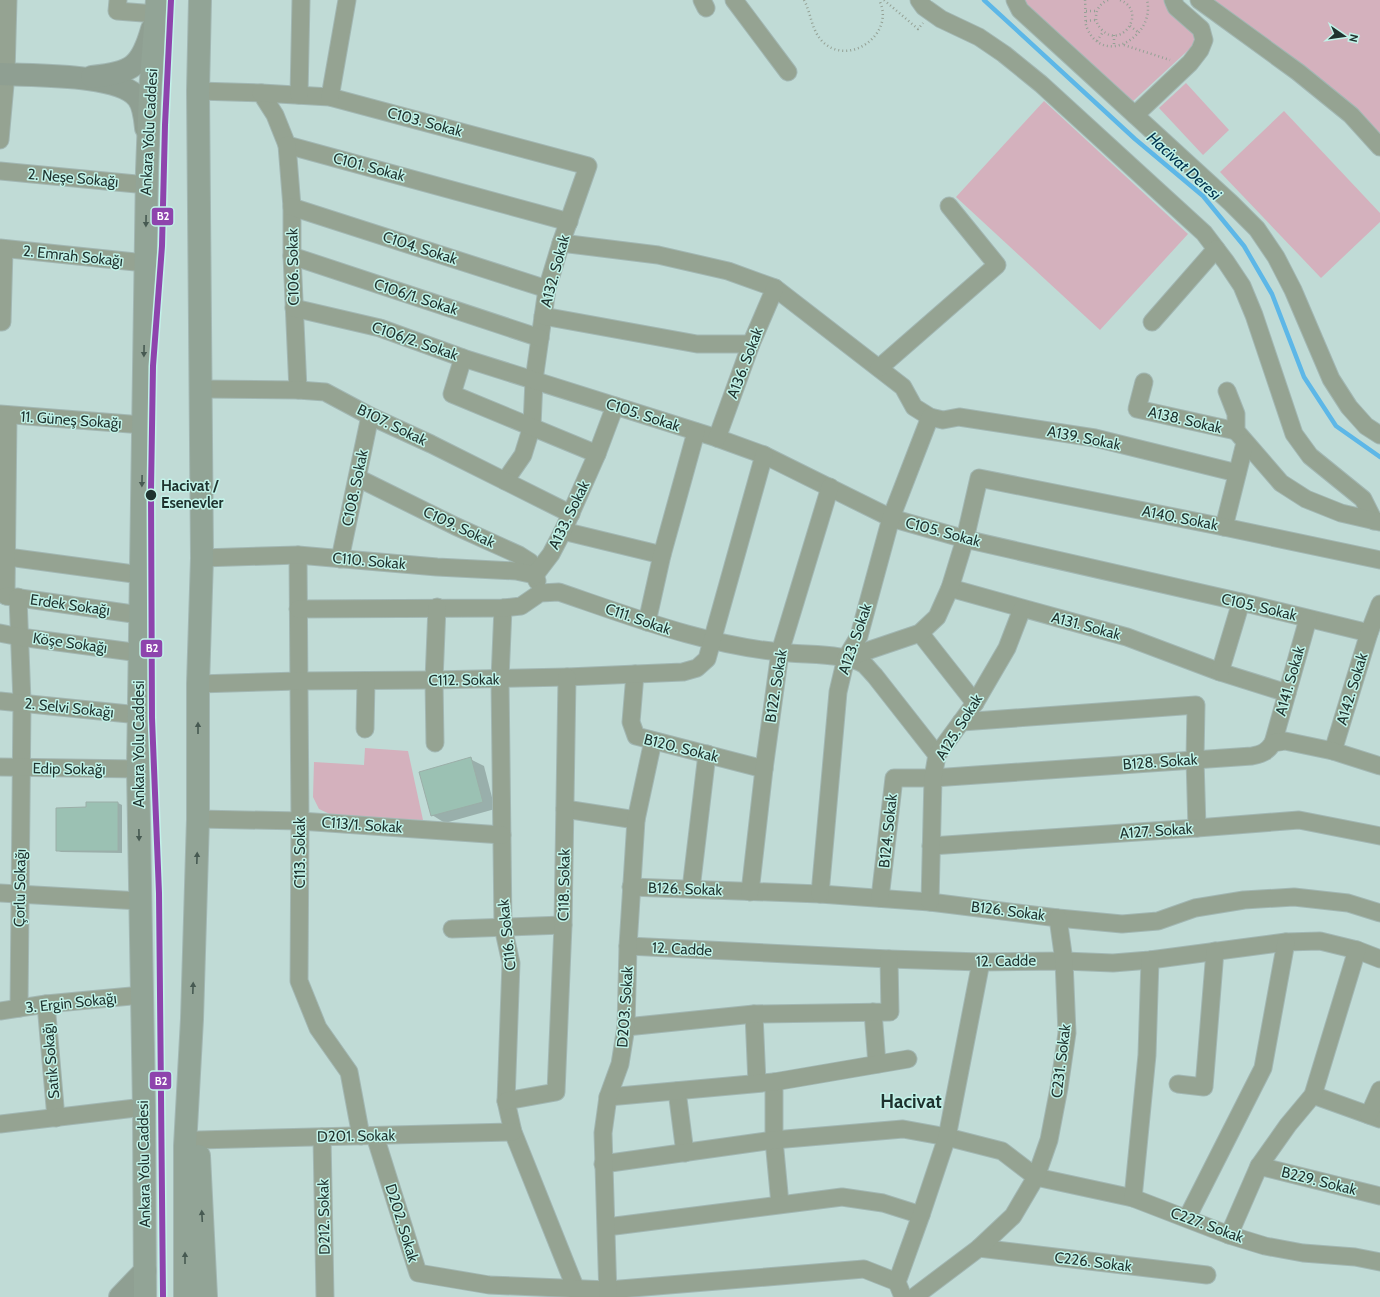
<svg xmlns="http://www.w3.org/2000/svg" width="1380" height="1297" font-family="Cabin,sans-serif">
  <style>
    .green { fill: #d4b1bd }
    .shadow { fill: #0003 }
    .lines { fill: none; stroke-linecap: round; stroke-linejoin: round }
    .stream { stroke: #5db7e7; stroke-width: 4.5 }
    .building { fill: #9bc1b3; stroke: #9baea8 }
    .minor-casing { stroke: #a2b7b3; stroke-width: 19 }
    .major-casing { stroke: #a2b7b3; stroke-width: 24 }
    .highway-casing { stroke: #a2b7b3; stroke-width: 24 }
    .path { stroke: #94a195; stroke-width: 2.5; stroke-dasharray: 1 3; stroke-linecap: butt }
    .minor { stroke: #95a392; stroke-width: 17 }
    .major { stroke: #8f9f92; stroke-width: 22 }
    .highway { stroke: #92a496; stroke-width: 22 }
    .metro-1-casing { stroke: #c2f3e9; stroke-width: 9 }
    .metro-1 { stroke: #8e44ad; stroke-width: 6 }
    .oneway { fill: #475a52 }
    .stop-dot { fill: #1e322e; stroke: #c2f3e9; stroke-width: 1.5 }
    .labels { text-anchor: middle; dominant-baseline: central; stroke-width: 3; stroke-linejoin: round; paint-order: stroke }
    .street-label { font-size: 15px; fill: #1e322e; stroke: #c2f3e9 }
    .stop-label { font-size: 15px; font-weight: bold; fill: #1e322e; stroke: #c2f3e9; text-anchor: start }
    .water-label { font-size: 16px; font-style: italic; fill: #00324e; stroke: #c2f3e9 }
    .district-label { font-size: 19px; font-weight: bold; fill: #1e322e; stroke: #c2f3e9 }
    .line-badge { stroke: #c2f3e9; stroke-width: 1.5 }
    .badge-label { font-size: 11px; text-anchor: middle; font-weight: bold; fill: #fff }
  </style>
  <rect width="100%" height="100%" fill="#c0dbd6"/>
  <!-- green -->
  <g class="green">
    <path d="M1023 0H1164L1167 8 1176 18 1193 32 1197 42 1132 102 1027 5Z"/>
    <path d="M1204 0H1380V140Z"/>
    <path d="M1186 83 1229 130 1203 155 1159 108Z"/>
    <path d="M1044 101 1188 234 1100 330 956 197Z"/>
    <path d="M1284 111 1380 213V222L1321 278 1220 172Z"/>
    <path d="M365 748 408 751 423 820 336 817 319 809 313 797 314 762 364 765Z"/>
  </g>
  <!-- shadow -->
  <g class="shadow">
    <path d="M470 759 484 766 495 809 445 823 432 815Z"/>
    <path d="M118 803 122 805V853L61 852 57 850 86 808Z"/>
  </g>
  <g class="lines">
    <!-- stream -->
    <path class="stream" d="M984 0 1135 139 1203 196 1244 246 1272 294 1304 377 1336 426 1380 457"/>
  </g>
  <!-- building -->
  <g class="building">
    <path d="M471 757 483 802 431 816 419 772Z"/>
    <path d="M86 802H118V851H56V808L86 807Z"/>
  </g>
  <g class="lines">
    <!-- minor casing -->
    <g class="minor-casing">
      <g id="minor">
        <path d="M118 0 117 11 156 14"/>
        <path d="M702 0 706 8"/>
        <path d="M734 0 788 72"/>
        <path d="M919 0 924 7 941 19 979 37 1004 54 1041 84 1204 233 1226 262 1242 286 1254 315 1294 434 1310 456 1363 499 1374 521"/>
        <path d="M1015 0 1020 10 1231 203 1257 229 1276 257 1293 290 1331 379 1349 407 1366 426 1380 435"/>
        <path d="M1199 0 1298 72 1351 115 1380 147"/>
        <path d="M198 91 261 93 275 115 287 145 569 222"/>
        <path d="M261 93 330 97 588 166 561 243 547 289 534 380 532 426 523 455 505 481"/>
        <path d="M299 95 301 0"/>
        <path d="M330 97 347 0"/>
        <path d="M1135 115 1190 63 1200 50 1204 40 1201 29 1176 7 1173 0"/>
        <path d="M0 140 6 74 8 0"/>
        <path d="M287 145 292 207V256L298 390"/>
        <path d="M0 171 147 185"/>
        <path d="M292 207 547 289"/>
        <path d="M561 243 658 255 728 271 775 288 903 387 914 407 930 417 943 420 959 417 1095 438 1237 473"/>
        <path d="M0 248 145 263"/>
        <path d="M292 256 540 338"/>
        <path d="M294 308 380 328 463 358 717 438 764 455 891 518 965 539 1241 602 1369 633"/>
        <path d="M543 316 697 344H751"/>
        <path d="M0 322H2L4 249"/>
        <path d="M1152 322 1216 249"/>
        <path d="M463 358 452 394 597 454"/>
        <path d="M879 368 997 265 949 206"/>
        <path d="M1144 382 1137 409 1236 431"/>
        <path d="M201 389 298 390 325 392 370 416 431 444 571 514"/>
        <path d="M1227 391 1236 414V431L1281 483 1306 499 1341 513 1380 522"/>
        <path d="M0 414 143 425"/>
        <path d="M717 438 751 344 775 288"/>
        <path d="M358 478 455 526 519 555 530 562 537 581"/>
        <path d="M1224 527 1245 443"/>
        <path d="M563 531 662 555"/>
        <path d="M298 555 300 821 299 981 318 1028 349 1072 361 1136"/>
        <path d="M0 556 141 575"/>
        <path d="M202 558 298 555 437 567 516 571 535 575 551 554 563 531 597 454 615 406"/>
        <path d="M340 559 370 416"/>
        <path d="M950 588 1127 637 1220 672 1287 693"/>
        <path d="M6 596 8 415"/>
        <path d="M6 596 140 615"/>
        <path d="M18 597 22 702 19 1008"/>
        <path d="M503 608 500 679 503 927 511 963 506 1101 513 1132 579 1297"/>
        <path d="M298 609 503 608 521 606 540 593 559 592C635 618 710 647 790 653 810 655 850 654 865 665 868 668 872 673 875 676L937 755"/>
        <path d="M647 622 662 555 696 432"/>
        <path d="M0 633 20 637 140 653"/>
        <path d="M920 633 975 703"/>
        <path d="M846 658 920 633 937 617 950 588 965 539 979 478 1224 527 1380 560"/>
        <path d="M1220 672 1241 602"/>
        <path d="M635 674 631 722 636 736 764 769"/>
        <path d="M198 684 299 681 434 680 567 677 683 672 697 668 707 659 764 455"/>
        <path d="M0 701 139 715"/>
        <path d="M961 722 1196 705 1195 759 1197 828"/>
        <path d="M365 729 366 681"/>
        <path d="M435 743 434 680 437 607"/>
        <path d="M1273 743 1308 619"/>
        <path d="M1333 751 1369 633 1380 604"/>
        <path d="M0 767 138 769"/>
        <path d="M565 809 636 820"/>
        <path d="M198 819 300 821 502 835"/>
        <path d="M931 846 1197 828 1299 820 1380 836"/>
        <path d="M631 887 820 894 930 902 1058 918 1122 924 1158 921 1195 908 1244 900 1294 897 1348 903 1380 913"/>
        <path d="M691 889 707 754"/>
        <path d="M750 892 764 769 780 652 830 487"/>
        <path d="M0 893 140 901"/>
        <path d="M820 894 838 692 846 658 859 636 891 518 930 417"/>
        <path d="M880 898 894 778H933L1252 756C1262 754 1267 752 1273 743L1285 741 1333 751 1380 766"/>
        <path d="M930 902 933 778 937 755 975 703 1007 648 1022 609"/>
        <path d="M452 929 563 925"/>
        <path d="M628 946 889 959 981 962 1064 961 1113 963 1150 960 1286 942 1320 941 1357 950 1380 959"/>
        <path d="M46 1004 56 1118"/>
        <path d="M0 1011 46 1004 142 995"/>
        <path d="M873 1012 877 1064"/>
        <path d="M754 1014 757 1083"/>
        <path d="M626 1027 754 1014 890 1012 889 959"/>
        <path d="M774 1082V1140L780 1204"/>
        <path d="M1178 1084 1204 1087 1215 951"/>
        <path d="M677 1091 685 1153"/>
        <path d="M1313 1095 1380 1119"/>
        <path d="M608 1097 774 1082 908 1059"/>
        <path d="M506 1101 556 1092 563 925 567 677"/>
        <path d="M1369 1115 1380 1090"/>
        <path d="M0 1124 144 1107"/>
        <path d="M375 1136 418 1273 489 1285 608 1290 864 1269 897 1282"/>
        <path d="M322 1137 325 1297"/>
        <path d="M198 1140 513 1132"/>
        <path d="M603 1164 774 1140 903 1129 947 1137 1002 1151 1036 1177 1133 1198 1229 1235 1265 1246 1303 1253 1355 1257 1380 1262"/>
        <path d="M1259 1166 1380 1196"/>
        <path d="M1133 1198 1147 1055 1150 960"/>
        <path d="M1187 1218 1263 1068 1286 942"/>
        <path d="M607 1227 842 1197 883 1203 921 1215"/>
        <path d="M1229 1235 1259 1166 1288 1125 1313 1095 1357 950"/>
        <path d="M979 1248 1207 1275"/>
        <path d="M608 1297 603 1133 608 1097 620 1064 626 1027 628 946 636 820 653 741"/>
        <path d="M903 1297 897 1282 921 1215 947 1137 981 962"/>
        <path d="M914 1297 979 1248 1013 1216 1036 1177 1049 1140 1059 1088 1067 1033 1064 961 1058 918"/>
      </g>
    </g>
    <!-- major casing -->
    <g class="major-casing">
      <g id="major">
        <path d="M0 74C31 76 119 73 138 98 144 106 145 118 146 128"/>
        <path d="M92 77C132 72 141 68 152 29"/>
        <path d="M120 1297 145 1271"/>
      </g>
    </g>
    <!-- highway casing -->
    <g class="highway-casing">
      <g id="highway">
        <path d="M199 1156 206 1297"/>
        <path d="M145 1297 144 1107 138 769 147 171 150 93 157 0"/>
        <path d="M185 1297V1146L192 1019 198 819V684L202 558 198 91 200 0"/>
      </g>
    </g>
    <!-- path -->
    <g class="path">
      <path d="M804 0C811 13 811 28 821 40 847 69 897 34 879 0"/>
      <path d="M884 0 918 29 923 23"/>
      <path d="M1085 0C1086 8 1084 21 1087 28 1104 68 1156 35 1147 0"/>
      <path d="M1108 0C1101 3 1096 9 1096 17 1096 22 1098 26 1102 30 1122 50 1148 11 1120 0"/>
      <path d="M1086 11H1097"/>
      <path d="M1086 21 1096 20"/>
      <path d="M1130 26 1138 32"/>
      <path d="M1114 35V46"/>
      <path d="M1097 41 1103 32"/>
      <path d="M1124 45 1170 60"/>
    </g>
    <!-- minor -->
    <use href="#minor" class="minor"/>
    <!-- major -->
    <use href="#major" class="major"/>
    <!-- highway -->
    <use href="#highway" class="highway"/>
    <!-- metro-1 casing -->
    <g class="metro-1-casing">
      <path id="metro-1" d="M163 1297 159 893 152 718 151 490 153 366 162 246 165 125 171 0"/>
    </g>
    <!-- metro-1 -->
    <use href="#metro-1" class="metro-1"/>
  </g>
  <!-- one-way arrows -->
  <defs><path id="oneway-solid" d="M-6-.8H1V-3.2L6.5 0L1 3.2V.8H-6Z"/></defs>
  <g class="oneway">
    <use href="#oneway-solid" transform="translate(146 221) rotate(91)"/>
    <use href="#oneway-solid" transform="translate(144 351) rotate(91)"/>
    <use href="#oneway-solid" transform="translate(142 481) rotate(91)"/>
    <use href="#oneway-solid" transform="translate(198 728) rotate(-90)"/>
    <use href="#oneway-solid" transform="translate(139 835) rotate(89)"/>
    <use href="#oneway-solid" transform="translate(197 858) rotate(-88)"/>
    <use href="#oneway-solid" transform="translate(193 988) rotate(-88)"/>
    <use href="#oneway-solid" transform="translate(202 1216) rotate(-93)"/>
    <use href="#oneway-solid" transform="translate(185 1258) rotate(-90)"/>
  </g>
  <!-- markers -->
  <circle class="stop-dot" cx="151" cy="495" r="6"/>
  <g class="labels">
    <!-- street labels -->
    <g class="street-label">
      <text transform="translate(425 122) rotate(15)">C103. Sokak</text>
      <text transform="translate(149 132) rotate(-87)">Ankara Yolu Caddesi</text>
      <text transform="translate(369 167) rotate(15)">C101. Sokak</text>
      <text transform="translate(73 178) rotate(5)">2. Neşe Sokağı</text>
      <text transform="translate(420 248) rotate(18)">C104. Sokak</text>
      <text transform="translate(73 256) rotate(6)">2. Emrah Sokağı</text>
      <text transform="translate(293 267) rotate(-91)">C106. Sokak</text>
      <text transform="translate(555 271) rotate(-75)">A132. Sokak</text>
      <text transform="translate(416 297) rotate(18)">C106/1. Sokak</text>
      <text transform="translate(415 341) rotate(19)">C106/2. Sokak</text>
      <text transform="translate(745 363) rotate(-69)">A136. Sokak</text>
      <text transform="translate(643 415) rotate(18)">C105. Sokak</text>
      <text transform="translate(71 420) rotate(4)">11. Güneş Sokağı</text>
      <text transform="translate(1185 420) rotate(13)">A138. Sokak</text>
      <text transform="translate(392 425) rotate(26)">B107. Sokak</text>
      <text transform="translate(1084 438) rotate(11)">A139. Sokak</text>
      <text transform="translate(355 488) rotate(-78)">C108. Sokak</text>
      <text transform="translate(569 515) rotate(-64)">A133. Sokak</text>
      <text transform="translate(1180 518) rotate(11)">A140. Sokak</text>
      <text transform="translate(459 527) rotate(25)">C109. Sokak</text>
      <text transform="translate(943 532) rotate(15)">C105. Sokak</text>
      <text transform="translate(369 561) rotate(5)">C110. Sokak</text>
      <text transform="translate(70 605) rotate(8)">Erdek Sokağı</text>
      <text transform="translate(1259 607) rotate(13)">C105. Sokak</text>
      <text transform="translate(638 619) rotate(19)">C111. Sokak</text>
      <text transform="translate(1086 626) rotate(15)">A131. Sokak</text>
      <text transform="translate(855 639) rotate(-71)">A123. Sokak</text>
      <text transform="translate(70 643) rotate(8)">Köşe Sokağı</text>
      <text transform="translate(464 680) rotate(-1)">C112. Sokak</text>
      <text transform="translate(1290 681) rotate(-74)">A141. Sokak</text>
      <text transform="translate(776 686) rotate(-81)">B122. Sokak</text>
      <text transform="translate(1352 689) rotate(-73)">A142. Sokak</text>
      <text transform="translate(69 708) rotate(6)">2. Selvi Sokağı</text>
      <text transform="translate(959 727) rotate(-58)">A125. Sokak</text>
      <text transform="translate(139 744) rotate(-90)">Ankara Yolu Caddesi</text>
      <text transform="translate(681 748) rotate(14)">B120. Sokak</text>
      <text transform="translate(1160 762) rotate(-4)">B128. Sokak</text>
      <text transform="translate(69 769) rotate(1)">Edip Sokağı</text>
      <text transform="translate(362 825) rotate(4)">C113/1. Sokak</text>
      <text transform="translate(888 831) rotate(-84)">B124. Sokak</text>
      <text transform="translate(1156 831) rotate(-4)">A127. Sokak</text>
      <text transform="translate(300 853) rotate(-90)">C113. Sokak</text>
      <text transform="translate(564 885) rotate(-89)">C118. Sokak</text>
      <text transform="translate(20 888) rotate(-89)">Çorlu Sokağı</text>
      <text transform="translate(685 889) rotate(2)">B126. Sokak</text>
      <text transform="translate(1008 911) rotate(7)">B126. Sokak</text>
      <text transform="translate(507 935) rotate(-96)">C116. Sokak</text>
      <text transform="translate(682 949) rotate(3)">12. Cadde</text>
      <text transform="translate(1006 961) rotate(-1)">12. Cadde</text>
      <text transform="translate(71 1003) rotate(-6)">3. Ergin Sokağı</text>
      <text transform="translate(625 1007) rotate(-86)">D203. Sokak</text>
      <text transform="translate(51 1061) rotate(-95)">Satık Sokağı</text>
      <text transform="translate(1061 1061) rotate(-83)">C231. Sokak</text>
      <text transform="translate(356 1136) rotate(-1)">D201. Sokak</text>
      <text transform="translate(144 1164) rotate(-91)">Ankara Yolu Caddesi</text>
      <text transform="translate(1319 1181) rotate(14)">B229. Sokak</text>
      <text transform="translate(324 1217) rotate(-91)">D212. Sokak</text>
      <text transform="translate(402 1223) rotate(73)">D202. Sokak</text>
      <text transform="translate(1207 1225) rotate(20)">C227. Sokak</text>
      <text transform="translate(1093 1262) rotate(7)">C226. Sokak</text>
    </g>
    <!-- stop labels -->
    <g class="stop-label">
      <text x="161" y="486">Hacivat /<tspan x="161" dy="17">Esenevler</tspan></text>
    </g>
    <!-- water labels -->
    <g class="water-label">
      <text transform="translate(1184 166) rotate(42)">Hacivat Deresi</text>
    </g>
    <!-- district labels -->
    <g class="district-label">
      <text x="911" y="1101">Hacivat</text>
    </g>
  </g>
  <g class="line-badge">
    <rect x="151" y="207" width="23" height="19" rx="4" fill="#8e44ad"/>
    <rect x="140" y="639" width="23" height="19" rx="4" fill="#8e44ad"/>
    <rect x="149" y="1071" width="23" height="19" rx="4" fill="#8e44ad"/>
  </g>
  <g class="badge-label">
    <text x="163" y="220">B2</text>
    <text x="152" y="652">B2</text>
    <text x="161" y="1085">B2</text>
  </g>
  <!-- north arrow -->
  <g transform="translate(1344 36) rotate(103)" stroke="#c2f3e9" stroke-width="3" paint-order="stroke">
  <path d="M0-3L7 15L0 10L-7 15Z" fill="#1e322e"/>
  <text y="-6" font-size="11" font-weight="bold" text-anchor="middle" fill="#1e322e">N</text>
  </g>
</svg>
